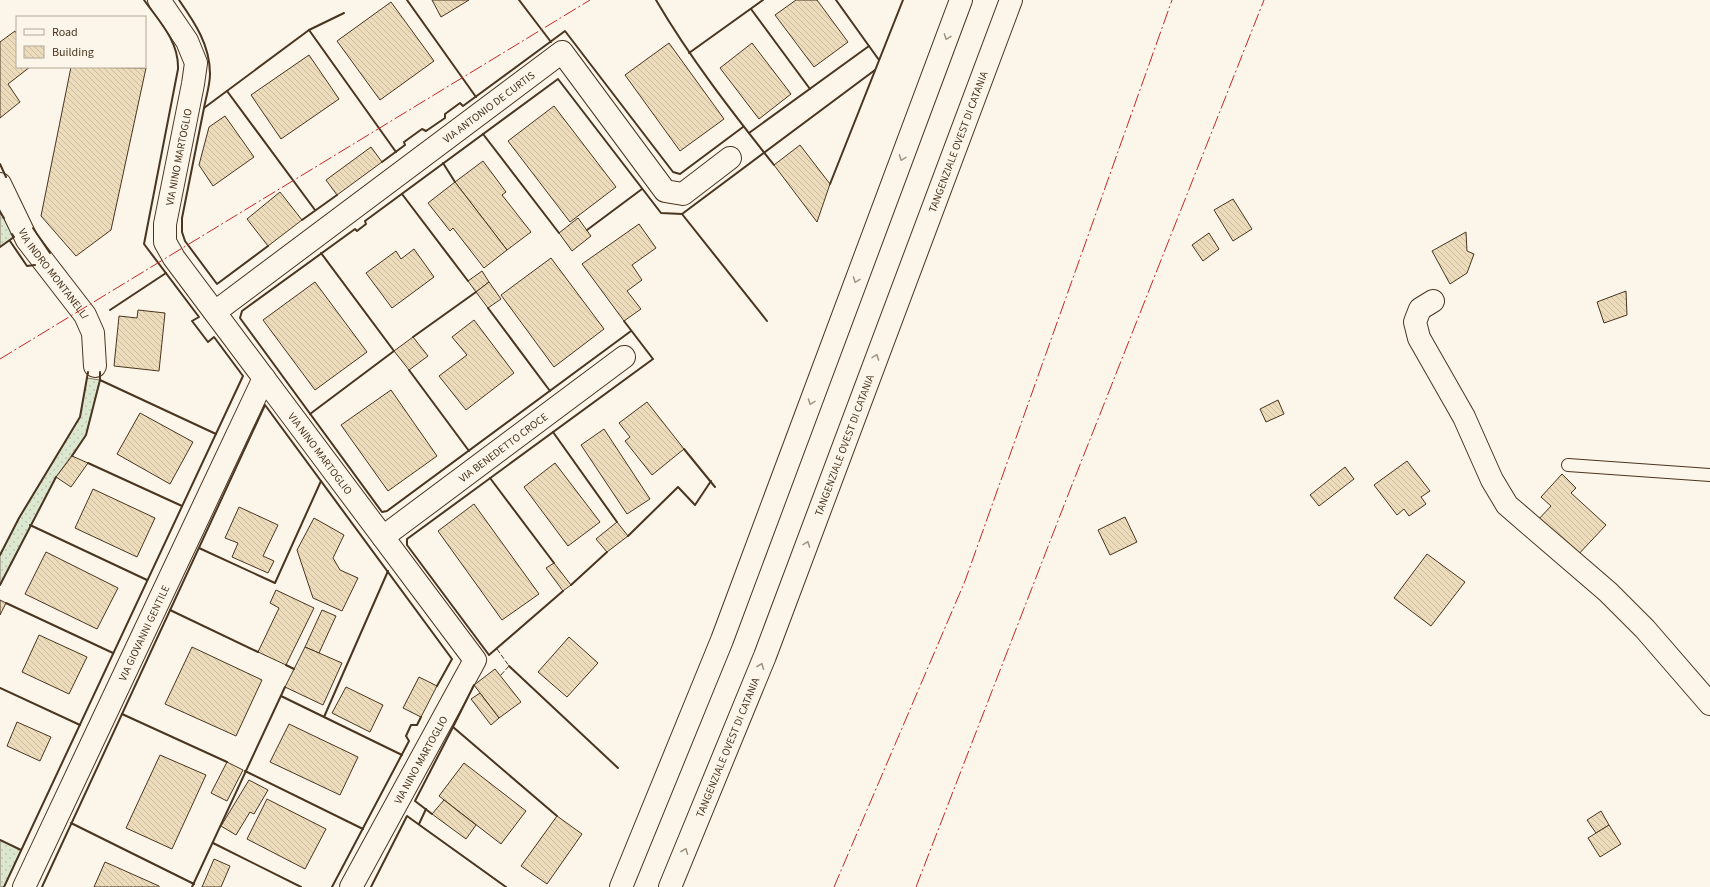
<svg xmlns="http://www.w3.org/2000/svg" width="1710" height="887" font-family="'Source Sans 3',sans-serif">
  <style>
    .grass { fill: url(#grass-dots); stroke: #887966 }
    .building { fill: url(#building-back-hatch); stroke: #4a3520 }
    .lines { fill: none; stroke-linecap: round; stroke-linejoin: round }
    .service-casing { stroke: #4a3520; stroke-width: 14 }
    .minor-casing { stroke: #4a3520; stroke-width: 24 }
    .motorway-casing { stroke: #4a3520; stroke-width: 24 }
    .service { stroke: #fbf6e9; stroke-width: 12 }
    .minor { stroke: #fbf6e9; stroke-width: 22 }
    .motorway { stroke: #fbf6e9; stroke-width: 22 }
    .fence { stroke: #4a3520; stroke-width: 1; stroke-dasharray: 5 2; stroke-linecap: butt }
    .wall { stroke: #4a3520; stroke-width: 2 }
    .power { stroke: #c62828; stroke-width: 1; stroke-dasharray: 14 3 2 3; stroke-linecap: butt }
    .oneway { stroke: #a29684 }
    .labels { text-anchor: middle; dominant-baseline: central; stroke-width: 3; stroke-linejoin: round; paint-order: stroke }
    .street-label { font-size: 11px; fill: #4a3520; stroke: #fbf6e9 }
  </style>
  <defs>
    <pattern id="grass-dots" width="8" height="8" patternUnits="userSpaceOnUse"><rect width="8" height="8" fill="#dce7d0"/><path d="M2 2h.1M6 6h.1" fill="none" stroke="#bec7b2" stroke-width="1.8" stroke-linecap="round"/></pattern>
    <pattern id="building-back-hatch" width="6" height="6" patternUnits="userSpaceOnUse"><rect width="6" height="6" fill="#ecdcbc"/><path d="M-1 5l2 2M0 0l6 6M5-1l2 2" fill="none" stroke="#ccbda1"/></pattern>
  </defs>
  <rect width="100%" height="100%" fill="#fbf6e9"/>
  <!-- grass -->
  <g class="grass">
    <path d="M0 212 14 237 0 247Z"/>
    <path d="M87 378 100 380 86 435 56 477 0 585V555L19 518 80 417Z"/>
    <path d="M0 840 21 850 4 887H0Z"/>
  </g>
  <!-- building -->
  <g class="building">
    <path d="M432 0H469L441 17Z"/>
    <path d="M796 0H817L848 42 814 67 775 15Z"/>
    <path d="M391 2 434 61 380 100 337 41Z"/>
    <path d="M15 31 17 34V67H30L8 84 20 102 0 118V42Z"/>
    <path d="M669 43 724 119 680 151 625 75Z"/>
    <path d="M752 43 791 94 759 119 720 68Z"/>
    <path d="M309 55 339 99 281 139 251 95Z"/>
    <path d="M71 67 146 68 111 230 76 256 41 216Z"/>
    <path d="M554 106 616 187 570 222 508 141Z"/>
    <path d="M225 116 254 157 213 186 199 165 209 127Z"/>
    <path d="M800 145 830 184 817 222 774 165Z"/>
    <path d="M371 147 382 162 337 195 326 180Z"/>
    <path d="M483 161 506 192 502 195 531 232 507 250 455 182Z"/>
    <path d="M455 182 507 250 484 268 453 228 450 231 428 203Z"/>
    <path d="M280 192 302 220 268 246 247 219Z"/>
    <path d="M1233 199 1252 229 1233 241 1214 210Z"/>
    <path d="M578 218 591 236 572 251 559 233Z"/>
    <path d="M639 224 656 248 632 265 642 280 627 291 641 309 624 321 582 264Z"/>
    <path d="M1466 232 1467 251 1474 254 1467 273 1450 284 1432 251Z"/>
    <path d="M1209 233 1219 249 1203 261 1192 245Z"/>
    <path d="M414 249 434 277 392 308 366 273 396 251 401 259Z"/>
    <path d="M551 258 604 329 554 367 501 295Z"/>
    <path d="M482 271 489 282 476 292 468 281Z"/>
    <path d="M315 282 367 352 315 390 263 320Z"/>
    <path d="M489 282 501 299 488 308 476 292Z"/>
    <path d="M1626 291 1627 315 1604 323 1597 302Z"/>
    <path d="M138 310 165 313 159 371 114 366 119 316 137 318Z"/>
    <path d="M474 320 514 373 466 410 439 376 467 355 452 337Z"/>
    <path d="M413 337 428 356 409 370 394 351Z"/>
    <path d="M391 390 437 456 388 491 341 425Z"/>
    <path d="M1278 400 1284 414 1266 422 1260 409Z"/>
    <path d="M647 402 684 449 652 475 625 441 630 437 619 423Z"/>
    <path d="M140 413 193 442 170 484 117 454Z"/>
    <path d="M604 429 650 499 627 514 581 445Z"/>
    <path d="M72 456 88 463 71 487 56 477Z"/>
    <path d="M1407 461 1430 491 1421 497 1426 504 1409 516 1404 509 1397 515 1374 485Z"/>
    <path d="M555 463 600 522 568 546 524 487Z"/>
    <path d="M1345 467 1354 479 1319 506 1310 495Z"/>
    <path d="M1562 474 1576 488 1571 493 1606 525 1576 557 1537 521 1551 506 1541 497Z"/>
    <path d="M93 489 155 518 137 557 75 528Z"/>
    <path d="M474 504 539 594 502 620 438 531Z"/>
    <path d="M239 507 278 525 263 556 274 561 268 573 232 557 238 543 225 538Z"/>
    <path d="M1125 517 1137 542 1110 555 1098 530Z"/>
    <path d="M314 518 344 535 333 558 340 570 358 578 342 611 313 598 297 550Z"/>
    <path d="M617 522 628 536 607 552 596 539Z"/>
    <path d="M46 552 118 588 97 629 25 594Z"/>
    <path d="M1427 554 1465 582 1431 626 1394 598Z"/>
    <path d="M554 563 571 585 563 591 546 568Z"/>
    <path d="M276 590 314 608 286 665 258 652 279 608 270 603Z"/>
    <path d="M0 600 6 603 0 615Z"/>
    <path d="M322 610 336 616 319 653 305 647Z"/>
    <path d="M39 635 87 657 69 694 22 672Z"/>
    <path d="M569 637 598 663 567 697 538 672Z"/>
    <path d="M192 647 262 680 236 736 165 704Z"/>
    <path d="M305 647 342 663 323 705 285 687Z"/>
    <path d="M495 669 521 702 499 718 474 685Z"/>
    <path d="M419 677 437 686 421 717 403 708Z"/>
    <path d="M346 687 383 705 370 732 332 713Z"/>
    <path d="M480 693 499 718 491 725 471 699Z"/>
    <path d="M17 722 51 737 40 761 7 746Z"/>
    <path d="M289 724 358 757 340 795 270 762Z"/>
    <path d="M160 755 206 775 172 849 126 828Z"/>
    <path d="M227 762 243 770 227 801 211 793Z"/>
    <path d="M464 763 526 811 501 844 439 796Z"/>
    <path d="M249 780 268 790 254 814 250 812 236 835 221 826Z"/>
    <path d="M267 799 326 829 305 869 247 839Z"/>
    <path d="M444 800 476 825 466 839 432 814Z"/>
    <path d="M1601 811 1609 825 1596 833 1587 820Z"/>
    <path d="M557 816 582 834 547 884 521 866Z"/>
    <path d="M1609 825 1621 844 1600 857 1588 838Z"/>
    <path d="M214 859 230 866 221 887H202Z"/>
    <path d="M105 862 159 886V887H94Z"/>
  </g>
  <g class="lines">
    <!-- service casing -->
    <g class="service-casing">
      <path id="service" d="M1568 465 1710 475"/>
    </g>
    <!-- minor casing -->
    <g class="minor-casing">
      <g id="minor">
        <path id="s1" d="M159 0 187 41 196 63 193 84 165 224V242L174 258 475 660 351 887"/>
        <path id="s2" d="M0 184 27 240 85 315 93 333 95 366"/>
        <path d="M1433 301 1420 309 1415 322 1419 338 1464 417 1492 480 1507 505 1608 592 1645 629 1710 704"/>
        <path id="s3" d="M215 312 562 52 665 191 683 194 730 158"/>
        <path id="s4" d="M383 537 624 357"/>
        <path id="s5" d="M24 887 264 378"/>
      </g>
    </g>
    <!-- motorway casing -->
    <g class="motorway-casing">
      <g id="motorway">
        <path d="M621 887 722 640 961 0"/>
        <path id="s6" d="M670 887 765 656 1011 0"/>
      </g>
    </g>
    <!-- service -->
    <use href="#service" class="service"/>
    <!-- minor -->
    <use href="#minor" class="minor"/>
    <!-- motorway -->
    <use href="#motorway" class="motorway"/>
    <!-- fence -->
    <path class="fence" d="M497 649 509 666 500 676"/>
    <!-- wall -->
    <g class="wall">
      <path d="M179 0C195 23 210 45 210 74 210 85 206 97 204 108L309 30 344 13"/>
      <path d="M407 0 476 97"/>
      <path d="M519 0 551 42"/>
      <path d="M656 0C690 58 732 112 774 165"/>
      <path d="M836 0 879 60"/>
      <path d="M751 9 810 89"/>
      <path d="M309 30 396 152"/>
      <path d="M689 53 763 0"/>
      <path d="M227 91 315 210"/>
      <path d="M204 108 182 218V232L185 241 217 284 268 246"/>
      <path d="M749 133 869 46"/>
      <path d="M483 134 559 233"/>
      <path d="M382 162 405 145 404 142 422 129 426 131 445 118V114L460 103 463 106 565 31 673 172 680 174 743 127"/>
      <path d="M443 163 455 182"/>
      <path d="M0 164 6 177"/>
      <path d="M830 184 903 0"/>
      <path d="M402 194 468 281"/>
      <path d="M0 212 4 218"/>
      <path d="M302 220 337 195"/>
      <path d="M33 228 50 253"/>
      <path d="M587 230 642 189"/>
      <path d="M10 241 27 266 35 265"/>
      <path d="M0 247 14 237 12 234"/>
      <path d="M488 308 550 391"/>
      <path d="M110 310 166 273"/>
      <path d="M767 321 682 214 875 70"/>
      <path d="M631 331 387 511 382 512 240 318 242 311 355 229 357 231 366 224 365 221 558 79 661 213 682 214"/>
      <path d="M413 337 476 292"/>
      <path d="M409 370 469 451"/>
      <path d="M100 380 216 434"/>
      <path d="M310 414 394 351 321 253"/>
      <path d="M553 432 617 522"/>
      <path d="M684 449 715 487"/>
      <path d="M72 456 86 435 100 380V372"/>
      <path d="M88 463 182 506"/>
      <path d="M490 478 554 563"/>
      <path d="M30 525 147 580"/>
      <path d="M628 536 678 487 695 505 711 481"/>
      <path d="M199 548 275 583 321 481"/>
      <path d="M0 555 19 518 80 417 88 372"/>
      <path d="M0 585 56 477"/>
      <path d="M571 585 607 552"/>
      <path d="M563 591 489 655 407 545V539L653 359 624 321"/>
      <path d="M6 603 113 653"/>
      <path d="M170 610 258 652"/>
      <path d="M286 665 294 669"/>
      <path d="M509 666 618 768"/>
      <path d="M474 685 453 727 557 816"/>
      <path d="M0 688 80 725"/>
      <path d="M281 696 402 755"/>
      <path d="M122 714 227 762"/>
      <path d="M324 717 388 571"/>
      <path d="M245 771 363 829"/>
      <path d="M432 814 415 801 453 727"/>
      <path d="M71 823 194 884"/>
      <path d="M419 824 426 809"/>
      <path d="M0 840 21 850"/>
      <path d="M213 843 301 887"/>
      <path d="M4 887 243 376 214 337 208 342 192 321 199 317 144 244 178 69C179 41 159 21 144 0"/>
      <path d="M42 887 265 405 452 659 437 686"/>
      <path d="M192 887 285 687"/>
      <path d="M332 887 409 741 406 736 411 725H417L421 717"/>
      <path d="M371 887 407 816 506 887"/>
    </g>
    <!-- power -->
    <g class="power">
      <path d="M0 359 590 0"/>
      <path d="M834 887 965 581 1172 0"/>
      <path d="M916 887 1068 495 1264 0"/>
    </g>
  </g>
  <!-- one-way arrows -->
  <defs><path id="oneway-chevron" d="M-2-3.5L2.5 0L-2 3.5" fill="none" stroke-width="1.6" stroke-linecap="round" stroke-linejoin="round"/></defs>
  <g class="oneway">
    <use href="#oneway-chevron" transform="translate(947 37) rotate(110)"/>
    <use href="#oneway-chevron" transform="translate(902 158) rotate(110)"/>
    <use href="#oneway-chevron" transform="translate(856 280) rotate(110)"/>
    <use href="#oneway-chevron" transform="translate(876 357) rotate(-70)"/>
    <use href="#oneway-chevron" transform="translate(811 402) rotate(110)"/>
    <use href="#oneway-chevron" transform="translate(807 544) rotate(-70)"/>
    <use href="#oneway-chevron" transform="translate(761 666) rotate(-68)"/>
    <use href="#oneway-chevron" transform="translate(685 851) rotate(-68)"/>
  </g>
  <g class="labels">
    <!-- street labels -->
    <g class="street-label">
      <text stroke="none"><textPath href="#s3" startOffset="342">VIA ANTONIO DE CURTIS</textPath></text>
      <text stroke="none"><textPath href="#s6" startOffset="799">TANGENZIALE OVEST DI CATANIA</textPath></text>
      <text transform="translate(179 157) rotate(-79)">VIA NINO MARTOGLIO</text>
      <text stroke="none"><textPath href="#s2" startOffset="105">VIA INDRO MONTANELLI</textPath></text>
      <text stroke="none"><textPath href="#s6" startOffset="475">TANGENZIALE OVEST DI CATANIA</textPath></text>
      <text stroke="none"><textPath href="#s4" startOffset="150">VIA BENEDETTO CROCE</textPath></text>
      <text stroke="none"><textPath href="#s1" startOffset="518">VIA NINO MARTOGLIO</textPath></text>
      <text stroke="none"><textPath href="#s5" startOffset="281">VIA GIOVANNI GENTILE</textPath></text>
      <text stroke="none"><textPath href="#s6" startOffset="151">TANGENZIALE OVEST DI CATANIA</textPath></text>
      <text transform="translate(421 760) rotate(-61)">VIA NINO MARTOGLIO</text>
    </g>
  </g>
  <!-- legend -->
  <rect x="16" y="16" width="130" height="52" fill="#fbf6e9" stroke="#b4a999"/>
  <rect x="24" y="29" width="20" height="6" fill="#fbf6e9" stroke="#b4a999"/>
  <text x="52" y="36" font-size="12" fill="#4a3520">Road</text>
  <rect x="24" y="46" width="20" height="12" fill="url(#building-back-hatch)" stroke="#b4a999"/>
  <text x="52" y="56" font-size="12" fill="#4a3520">Building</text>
</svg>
